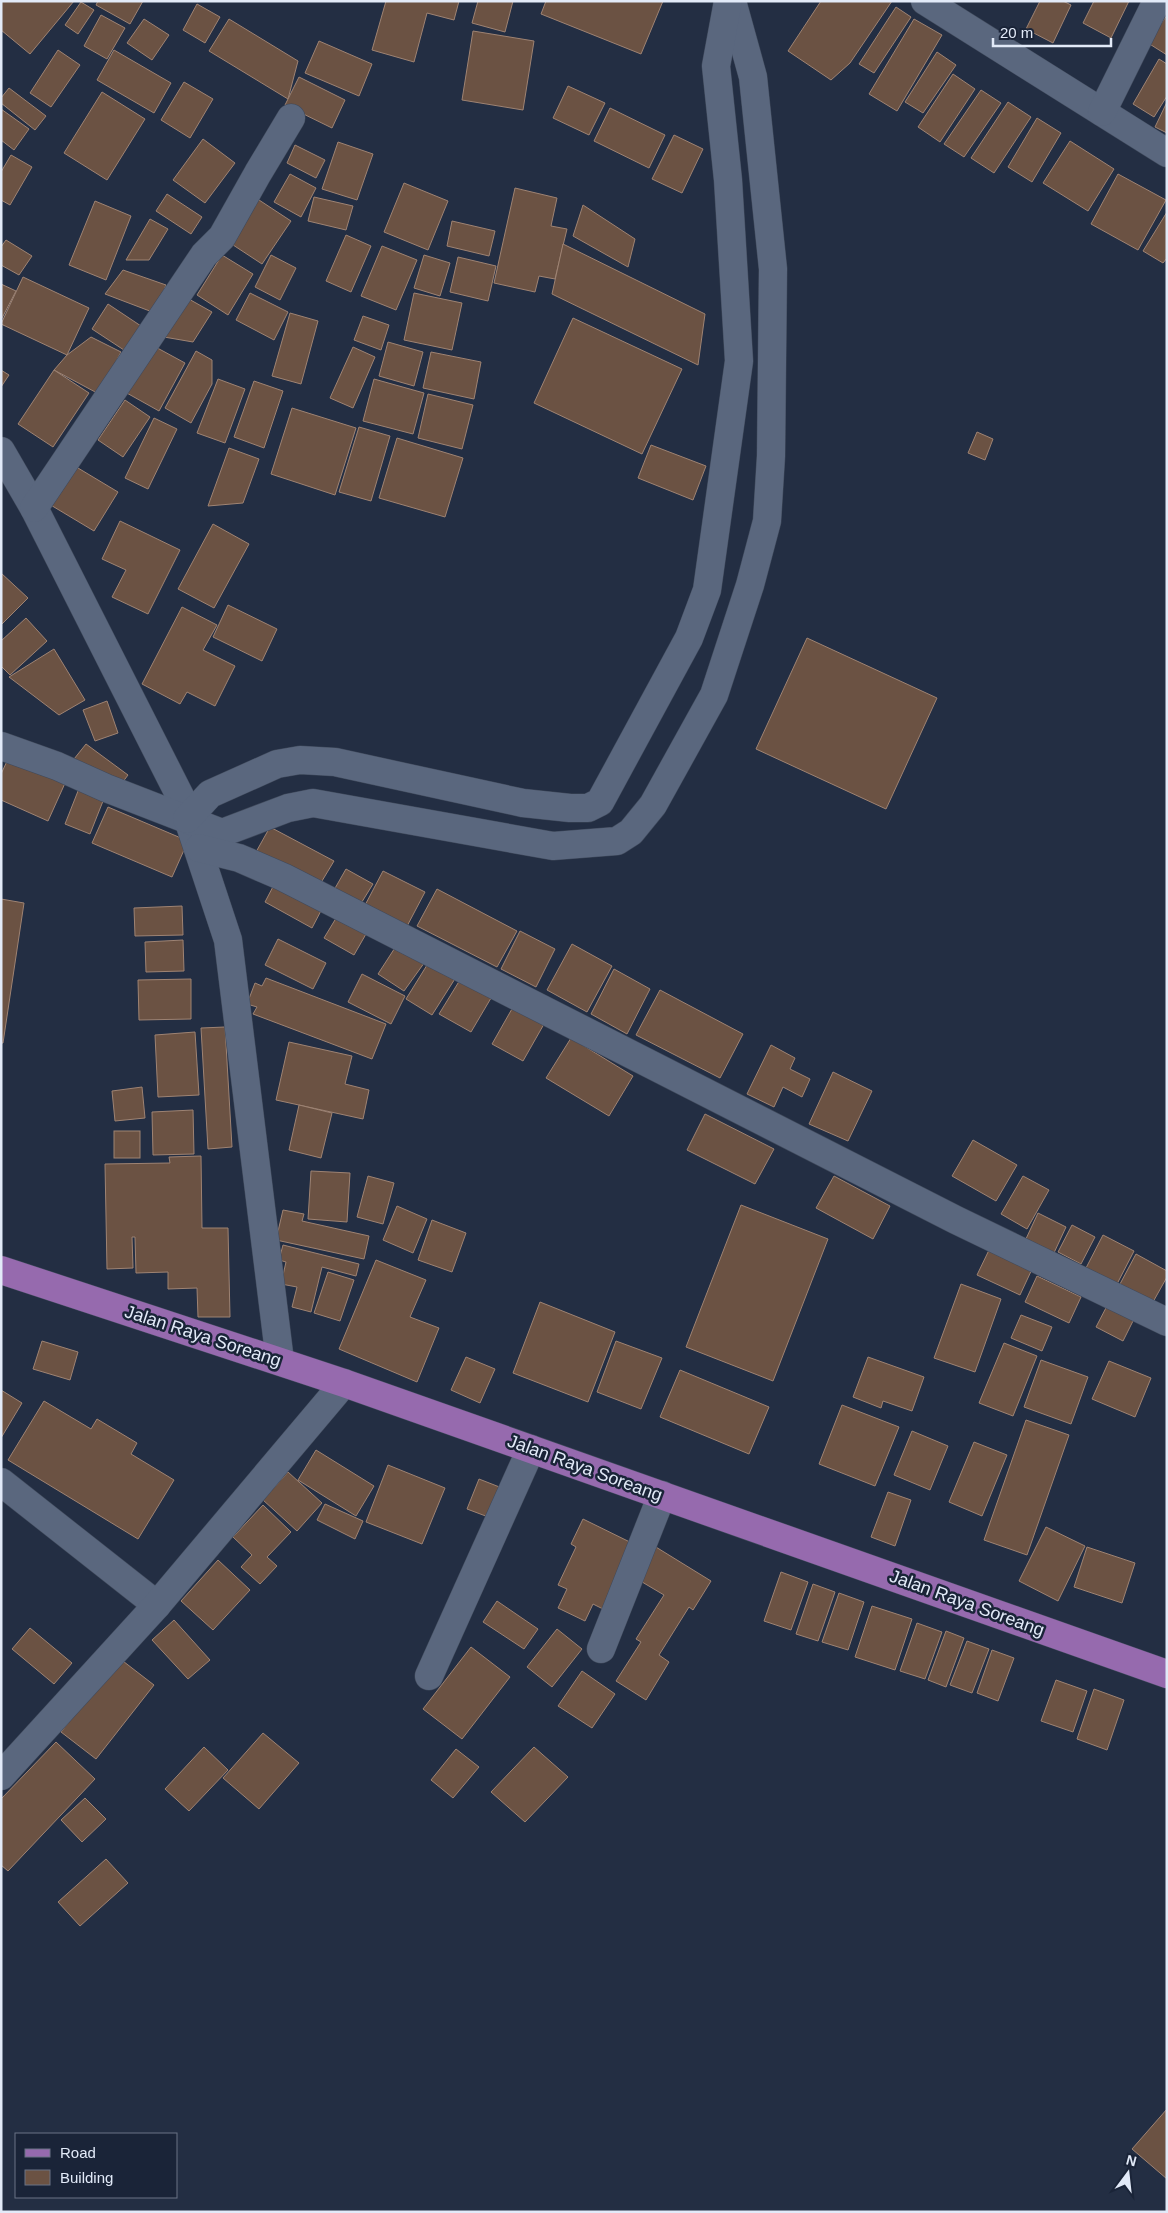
<svg xmlns="http://www.w3.org/2000/svg" width="1168" height="2213" font-family="Arial,sans-serif">
  <style>
    .building { fill: #6b5243; stroke: #9e8373 }
    .lines { fill: none; stroke-linecap: round; stroke-linejoin: round }
    .minor-casing { stroke: #3f495b; stroke-width: 29 }
    .major-casing { stroke: #3f495b; stroke-width: 29 }
    .minor { stroke: #5a677e; stroke-width: 28 }
    .major { stroke: #966aae; stroke-width: 28 }
    .labels { text-anchor: middle; dominant-baseline: central; stroke-width: 5; stroke-linejoin: round; paint-order: stroke }
    .street-label { font-size: 18px; fill: #e2eaf8; stroke: #1a2438 }
  </style>
  <rect width="100%" height="100%" fill="#232e43"/>
  <!-- building -->
  <g class="building">
    <path d="M1 1H74L30 54 1 30Z"/>
    <path d="M98 1H143L130 24 96 5Z"/>
    <path d="M386 1H459L454 20 427 13 414 62 372 50Z"/>
    <path d="M478 1H513L505 32 472 23Z"/>
    <path d="M546 1H663L641 54 541 14Z"/>
    <path d="M821 1H892L850 63 831 80 788 51Z"/>
    <path d="M1040 1H1063L1071 5 1053 43 1026 29Z"/>
    <path d="M1094 1H1129L1111 38 1083 23Z"/>
    <path d="M81 2 94 10 78 34 65 25Z"/>
    <path d="M197 4 220 17 205 43 183 30Z"/>
    <path d="M896 7 911 17 874 73 859 64Z"/>
    <path d="M101 15 125 28 107 59 84 46Z"/>
    <path d="M1167 15V55L1148 43Z"/>
    <path d="M144 19 169 35 152 60 127 43Z"/>
    <path d="M229 19 298 61 288 99 209 51Z"/>
    <path d="M914 19 942 35 897 111 869 94Z"/>
    <path d="M473 31 534 41 523 110 462 100Z"/>
    <path d="M319 41 372 64 359 96 305 73Z"/>
    <path d="M58 50 80 65 51 107 30 93Z"/>
    <path d="M114 50 171 83 154 113 97 80Z"/>
    <path d="M937 52 956 65 923 113 905 102Z"/>
    <path d="M1159 59 1167 64V96L1154 117 1133 104Z"/>
    <path d="M953 74 975 89 940 142 918 127Z"/>
    <path d="M299 77 345 100 332 128 285 105Z"/>
    <path d="M184 82 213 99 190 138 161 120Z"/>
    <path d="M568 86 605 103 589 135 553 118Z"/>
    <path d="M9 88 46 116 35 130 1 103V98Z"/>
    <path d="M981 90 1001 103 964 157 944 144Z"/>
    <path d="M102 92 145 119 107 180 64 153Z"/>
    <path d="M1008 102 1031 117 994 173 971 158Z"/>
    <path d="M1167 102V133L1155 127Z"/>
    <path d="M610 108 665 135 649 168 594 141Z"/>
    <path d="M1 109 29 129 14 150 1 140Z"/>
    <path d="M1037 118 1061 133 1032 182 1008 167Z"/>
    <path d="M674 135 703 149 682 193 652 179Z"/>
    <path d="M203 139 235 163 205 203 173 180Z"/>
    <path d="M1070 141 1114 169 1088 211 1043 183Z"/>
    <path d="M338 142 373 154 357 200 322 189Z"/>
    <path d="M295 145 325 160 316 178 287 163Z"/>
    <path d="M11 155 32 167 10 205 1 200V172Z"/>
    <path d="M290 174 316 188 301 217 274 202Z"/>
    <path d="M1118 174 1166 200 1138 250 1091 224Z"/>
    <path d="M404 183 448 201 428 250 384 232Z"/>
    <path d="M515 188 557 198 551 226 567 229 555 279 539 276 535 292 494 283Z"/>
    <path d="M167 194 202 217 191 234 156 211Z"/>
    <path d="M314 197 353 206 346 230 308 221Z"/>
    <path d="M256 198 291 221 262 264 227 241Z"/>
    <path d="M95 201 131 216 106 280 69 265Z"/>
    <path d="M583 205 635 239 628 267 573 236Z"/>
    <path d="M1167 212V258L1163 263 1143 251Z"/>
    <path d="M150 219 168 229 149 260H126Z"/>
    <path d="M452 221 495 231 489 256 447 246Z"/>
    <path d="M346 235 371 246 351 292 326 281Z"/>
    <path d="M6 240 32 256 19 275 1 265V247Z"/>
    <path d="M563 244 705 314 698 365 552 294Z"/>
    <path d="M382 246 417 260 396 310 361 296Z"/>
    <path d="M222 255 253 274 228 315 197 295Z"/>
    <path d="M271 255 296 268 280 300 255 287Z"/>
    <path d="M424 255 450 263 440 296 414 288Z"/>
    <path d="M458 257 496 266 488 301 450 292Z"/>
    <path d="M123 270 166 285 155 313 105 294Z"/>
    <path d="M23 277 89 308 67 355 1 324Z"/>
    <path d="M1 284 16 291 1 320Z"/>
    <path d="M250 293 288 312 274 340 236 320Z"/>
    <path d="M414 293 462 303 452 350 404 340Z"/>
    <path d="M187 298 212 312 193 342 164 337Z"/>
    <path d="M108 304 147 330 130 354 92 329Z"/>
    <path d="M290 313 318 321 301 384 272 376Z"/>
    <path d="M363 316 389 325 381 350 354 340Z"/>
    <path d="M573 318 682 369 642 454 534 403Z"/>
    <path d="M91 337 121 352 99 394 54 370 67 355Z"/>
    <path d="M388 342 423 352 414 386 379 376Z"/>
    <path d="M150 344 185 363 159 411 125 392Z"/>
    <path d="M353 347 375 357 353 408 330 398Z"/>
    <path d="M196 351 212 360V384L191 423 165 408Z"/>
    <path d="M431 352 481 362 474 399 423 388Z"/>
    <path d="M1 370 9 375 1 387Z"/>
    <path d="M54 370 89 393 53 447 18 424Z"/>
    <path d="M218 379 245 389 225 443 197 433Z"/>
    <path d="M374 379 424 393 413 434 363 421Z"/>
    <path d="M254 381 283 391 264 448 234 437Z"/>
    <path d="M428 394 473 405 462 449 418 438Z"/>
    <path d="M125 400 150 417 123 457 98 440Z"/>
    <path d="M292 408 356 428 335 495 271 474Z"/>
    <path d="M154 418 177 429 148 489 125 478Z"/>
    <path d="M359 427 390 436 371 501 339 492Z"/>
    <path d="M977 432 993 439 985 460 968 453Z"/>
    <path d="M397 438 463 458 445 517 379 498Z"/>
    <path d="M651 445 706 466 693 500 638 478Z"/>
    <path d="M229 448 259 459 243 503 208 506Z"/>
    <path d="M73 465 118 492 94 531 49 504Z"/>
    <path d="M120 521 180 550 148 614 112 597 126 570 102 559Z"/>
    <path d="M213 524 249 544 214 608 178 589Z"/>
    <path d="M1 573 28 598 1 625Z"/>
    <path d="M228 605 277 629 262 661 213 637Z"/>
    <path d="M182 607 217 625 203 650 235 666 215 706 187 692 180 704 142 684Z"/>
    <path d="M26 618 47 641 10 675 1 666V641Z"/>
    <path d="M807 638 937 698 886 809 756 749Z"/>
    <path d="M54 649 85 700 59 715 9 677Z"/>
    <path d="M107 701 118 733 95 741 83 710Z"/>
    <path d="M86 744 128 775 122 783 74 759Z"/>
    <path d="M9 757 66 781 48 821 1 800V774Z"/>
    <path d="M80 786 105 796 90 834 65 824Z"/>
    <path d="M108 807 188 841 172 877 92 843Z"/>
    <path d="M270 827 334 861 319 886 256 852Z"/>
    <path d="M346 869 373 884 360 905 334 890Z"/>
    <path d="M383 871 425 892 405 930 363 909Z"/>
    <path d="M277 879 324 905 312 928 265 902Z"/>
    <path d="M437 889 517 931 497 967 417 926Z"/>
    <path d="M1 899 24 903 3 1043H1Z"/>
    <path d="M182 906 183 935 135 936 134 908Z"/>
    <path d="M341 910 370 927 354 955 324 938Z"/>
    <path d="M520 931 555 949 536 987 501 969Z"/>
    <path d="M278 939 326 963 313 989 265 965Z"/>
    <path d="M183 940 184 971 146 972 145 942Z"/>
    <path d="M400 940 427 959 404 991 378 974Z"/>
    <path d="M572 944 612 966 587 1012 547 990Z"/>
    <path d="M432 957 458 974 432 1015 406 999Z"/>
    <path d="M614 969 650 989 627 1034 591 1014Z"/>
    <path d="M362 974 405 996 391 1024 348 1002Z"/>
    <path d="M463 975 494 993 471 1032 439 1014Z"/>
    <path d="M266 978 386 1024 372 1059 253 1014 257 1007 247 1004 255 983 262 986Z"/>
    <path d="M191 979V1019L139 1020 138 980Z"/>
    <path d="M660 990 743 1034 720 1078 636 1035Z"/>
    <path d="M517 1000 548 1017 523 1061 492 1044Z"/>
    <path d="M225 1027 232 1147 208 1149 201 1028Z"/>
    <path d="M195 1032 199 1095 158 1097 155 1035Z"/>
    <path d="M571 1038 633 1076 609 1116 546 1078Z"/>
    <path d="M289 1042 352 1056 345 1084 369 1090 363 1119 276 1100Z"/>
    <path d="M771 1045 795 1058 790 1069 810 1079 802 1097 783 1087 774 1107 747 1094Z"/>
    <path d="M833 1072 872 1091 848 1141 809 1124Z"/>
    <path d="M142 1087 145 1118 115 1121 112 1091Z"/>
    <path d="M299 1105 332 1113 321 1158 289 1150Z"/>
    <path d="M193 1110 194 1154 153 1155 152 1112Z"/>
    <path d="M705 1114 774 1149 755 1184 687 1150Z"/>
    <rect x="114" y="1131" width="26" height="27"/>
    <path d="M973 1140 1017 1165 996 1201 952 1176Z"/>
    <path d="M201 1156 202 1228H228L230 1317H198L197 1288 168 1289V1272L136 1273 135 1237H132L133 1268 107 1269 105 1164 170 1163 169 1157Z"/>
    <path d="M311 1171 350 1173 347 1222 308 1219Z"/>
    <path d="M368 1176 394 1183 383 1224 357 1217Z"/>
    <path d="M834 1176 890 1206 873 1239 816 1208Z"/>
    <path d="M1023 1176 1049 1190 1027 1229 1001 1214Z"/>
    <path d="M741 1205 828 1239 773 1381 686 1347Z"/>
    <path d="M397 1206 427 1219 413 1253 383 1240Z"/>
    <path d="M283 1210 304 1214 302 1221 369 1236 364 1259 276 1240Z"/>
    <path d="M1038 1213 1066 1227 1053 1255 1025 1241Z"/>
    <path d="M432 1220 466 1233 452 1272 418 1260Z"/>
    <path d="M1072 1225 1095 1237 1081 1264 1058 1252Z"/>
    <path d="M1103 1235 1134 1251 1117 1284 1086 1268Z"/>
    <path d="M283 1245 359 1264 356 1276 322 1267 311 1312 292 1307 297 1287 281 1284 286 1262 279 1260Z"/>
    <path d="M990 1248 1033 1267 1020 1295 977 1275Z"/>
    <path d="M1136 1254 1167 1271V1277L1153 1302 1120 1284Z"/>
    <path d="M376 1260 426 1280 410 1317 439 1328 417 1382 339 1349Z"/>
    <path d="M328 1272 354 1280 340 1321 314 1313Z"/>
    <path d="M1037 1276 1081 1297 1069 1323 1025 1302Z"/>
    <path d="M961 1284 1001 1299 975 1372 934 1358Z"/>
    <path d="M540 1302 615 1332 588 1402 513 1373Z"/>
    <path d="M1108 1304 1135 1317 1123 1341 1096 1327Z"/>
    <path d="M1021 1315 1052 1327 1042 1351 1011 1338Z"/>
    <path d="M42 1341 78 1352 70 1380 33 1369Z"/>
    <path d="M616 1341 662 1358 641 1409 597 1392Z"/>
    <path d="M1004 1343 1037 1356 1013 1416 979 1403Z"/>
    <path d="M466 1357 495 1369 480 1403 451 1390Z"/>
    <path d="M868 1357 924 1377 912 1411 883 1401 881 1408 853 1397Z"/>
    <path d="M1041 1360 1088 1377 1071 1424 1024 1407Z"/>
    <path d="M1109 1361 1151 1378 1135 1417 1092 1399Z"/>
    <path d="M680 1370 769 1407 749 1454 660 1417Z"/>
    <path d="M1 1390 22 1403 1 1438Z"/>
    <path d="M44 1401 91 1429 97 1419 137 1443 131 1454 174 1480 138 1539 8 1460Z"/>
    <path d="M842 1405 899 1427 875 1486 819 1464Z"/>
    <path d="M1026 1420 1069 1435 1027 1555 984 1540Z"/>
    <path d="M912 1431 948 1446 930 1490 894 1475Z"/>
    <path d="M974 1442 1007 1455 982 1516 949 1502Z"/>
    <path d="M316 1450 374 1486 356 1516 298 1480Z"/>
    <path d="M388 1465 445 1488 422 1544 366 1522Z"/>
    <path d="M288 1472 322 1503 297 1531 263 1500Z"/>
    <path d="M479 1479 502 1488 491 1518 467 1509Z"/>
    <path d="M888 1492 911 1500 895 1546 871 1537Z"/>
    <path d="M325 1504 363 1521 355 1539 317 1520Z"/>
    <path d="M263 1505 291 1532 267 1557 277 1566 260 1584 241 1567 252 1555 233 1537Z"/>
    <path d="M583 1519 640 1547 603 1609 593 1604 585 1621 558 1608 567 1589 558 1585 576 1547 571 1544Z"/>
    <path d="M1046 1527 1085 1546 1058 1601 1019 1581Z"/>
    <path d="M651 1544 711 1581 693 1610 689 1607 659 1655 669 1662 646 1700 616 1681 641 1642 636 1639 664 1595 632 1576Z"/>
    <path d="M1087 1547 1135 1563 1122 1603 1074 1587Z"/>
    <path d="M218 1560 250 1590 213 1630 181 1601Z"/>
    <path d="M781 1572 808 1582 791 1630 764 1621Z"/>
    <path d="M813 1584 835 1592 818 1641 796 1634Z"/>
    <path d="M839 1593 864 1602 848 1650 822 1642Z"/>
    <path d="M497 1601 538 1629 524 1649 483 1622Z"/>
    <path d="M872 1606 912 1619 895 1670 855 1657Z"/>
    <path d="M174 1620 210 1660 188 1679 152 1640Z"/>
    <path d="M917 1623 942 1632 925 1679 900 1671Z"/>
    <path d="M30 1628 72 1663 54 1684 12 1649Z"/>
    <path d="M557 1629 582 1649 552 1687 527 1667Z"/>
    <path d="M946 1631 964 1638 946 1687 928 1680Z"/>
    <path d="M967 1641 989 1649 972 1693 950 1685Z"/>
    <path d="M471 1647 510 1677 462 1739 423 1709Z"/>
    <path d="M992 1650 1014 1658 998 1701 977 1693Z"/>
    <path d="M119 1658 154 1685 96 1759 61 1732Z"/>
    <path d="M582 1671 615 1694 592 1728 558 1706Z"/>
    <path d="M1056 1680 1087 1691 1073 1732 1041 1721Z"/>
    <path d="M1094 1689 1124 1700 1107 1750 1077 1739Z"/>
    <path d="M263 1733 299 1763 259 1809 223 1778Z"/>
    <path d="M56 1742 95 1779 8 1871 1 1865V1799Z"/>
    <path d="M204 1747 228 1770 189 1811 165 1789Z"/>
    <path d="M534 1747 568 1777 525 1822 491 1792Z"/>
    <path d="M456 1749 479 1767 453 1798 431 1780Z"/>
    <path d="M85 1798 106 1819 82 1842 61 1820Z"/>
    <path d="M106 1859 128 1883 80 1926 58 1902Z"/>
    <path d="M1167 2109V2179L1132 2149Z"/>
  </g>
  <g class="lines">
    <!-- minor casing -->
    <g class="minor-casing">
      <g id="minor">
        <path d="M925 1 1167 153"/>
        <path d="M1102 112 1157 1"/>
        <path d="M1 451 34 508 181 798 228 940 280 1361"/>
        <path d="M34 508 204 255 222 237 258 173 291 118"/>
        <path d="M1 746 57 766 106 788 222 833 288 808 313 803 553 846 617 841 631 832 653 805 714 695 750 585 767 521 771 456 773 269 753 77 732 1"/>
        <path d="M187 819 210 794 277 764 300 760 335 762 523 803 570 808H588L600 802 689 638 707 590 739 361 728 180 716 66 728 1"/>
        <path d="M199 848 239 858 283 877 956 1220 1167 1322"/>
        <path d="M1 1482 157 1605"/>
        <path d="M601 1649 662 1495"/>
        <path d="M429 1676 531 1449"/>
        <path d="M1 1776 157 1605 344 1383"/>
      </g>
    </g>
    <!-- major casing -->
    <g class="major-casing">
      <path id="major" d="M1 1270 344 1383 1167 1674"/>
    </g>
    <!-- minor -->
    <use href="#minor" class="minor"/>
    <!-- major -->
    <use href="#major" class="major"/>
  </g>
  <g class="labels">
    <!-- street labels -->
    <g class="street-label">
      <text transform="translate(203 1336) rotate(18)">Jalan Raya Soreang</text>
      <text transform="translate(585 1468) rotate(20)">Jalan Raya Soreang</text>
      <text transform="translate(967 1603) rotate(20)">Jalan Raya Soreang</text>
    </g>
  </g>
  <!-- border -->
  <rect width="1168" height="2213" fill="none" stroke="#e2eaf8" stroke-width="5"/>
  <!-- legend -->
  <rect x="15" y="2133" width="162" height="65" fill="#1a2438" stroke="#6a7385"/>
  <rect x="25" y="2149" width="25" height="8" fill="#966aae" stroke="#6a7385"/>
  <text x="60" y="2158" font-size="15" fill="#e2eaf8">Road</text>
  <rect x="25" y="2170" width="25" height="15" fill="#6b5243" stroke="#6a7385"/>
  <text x="60" y="2183" font-size="15" fill="#e2eaf8">Building</text>
  <!-- north arrow -->
  <g transform="translate(1128 2173) rotate(15)" stroke="#1a2438" stroke-width="4" paint-order="stroke">
  <path d="M0-4L9 19L0 12L-9 19Z" fill="#e2eaf8"/>
  <text y="-8" font-size="14" font-weight="bold" text-anchor="middle" fill="#e2eaf8">N</text>
  </g>
  <!-- scale -->
  <path d="M993 38v8h118v-8" fill="none" stroke="#e2eaf8" stroke-width="2.5"/>
  <text x="1000" y="38" font-size="15" fill="#e2eaf8" stroke="#1a2438" stroke-width="4" paint-order="stroke">20 m</text>
</svg>
